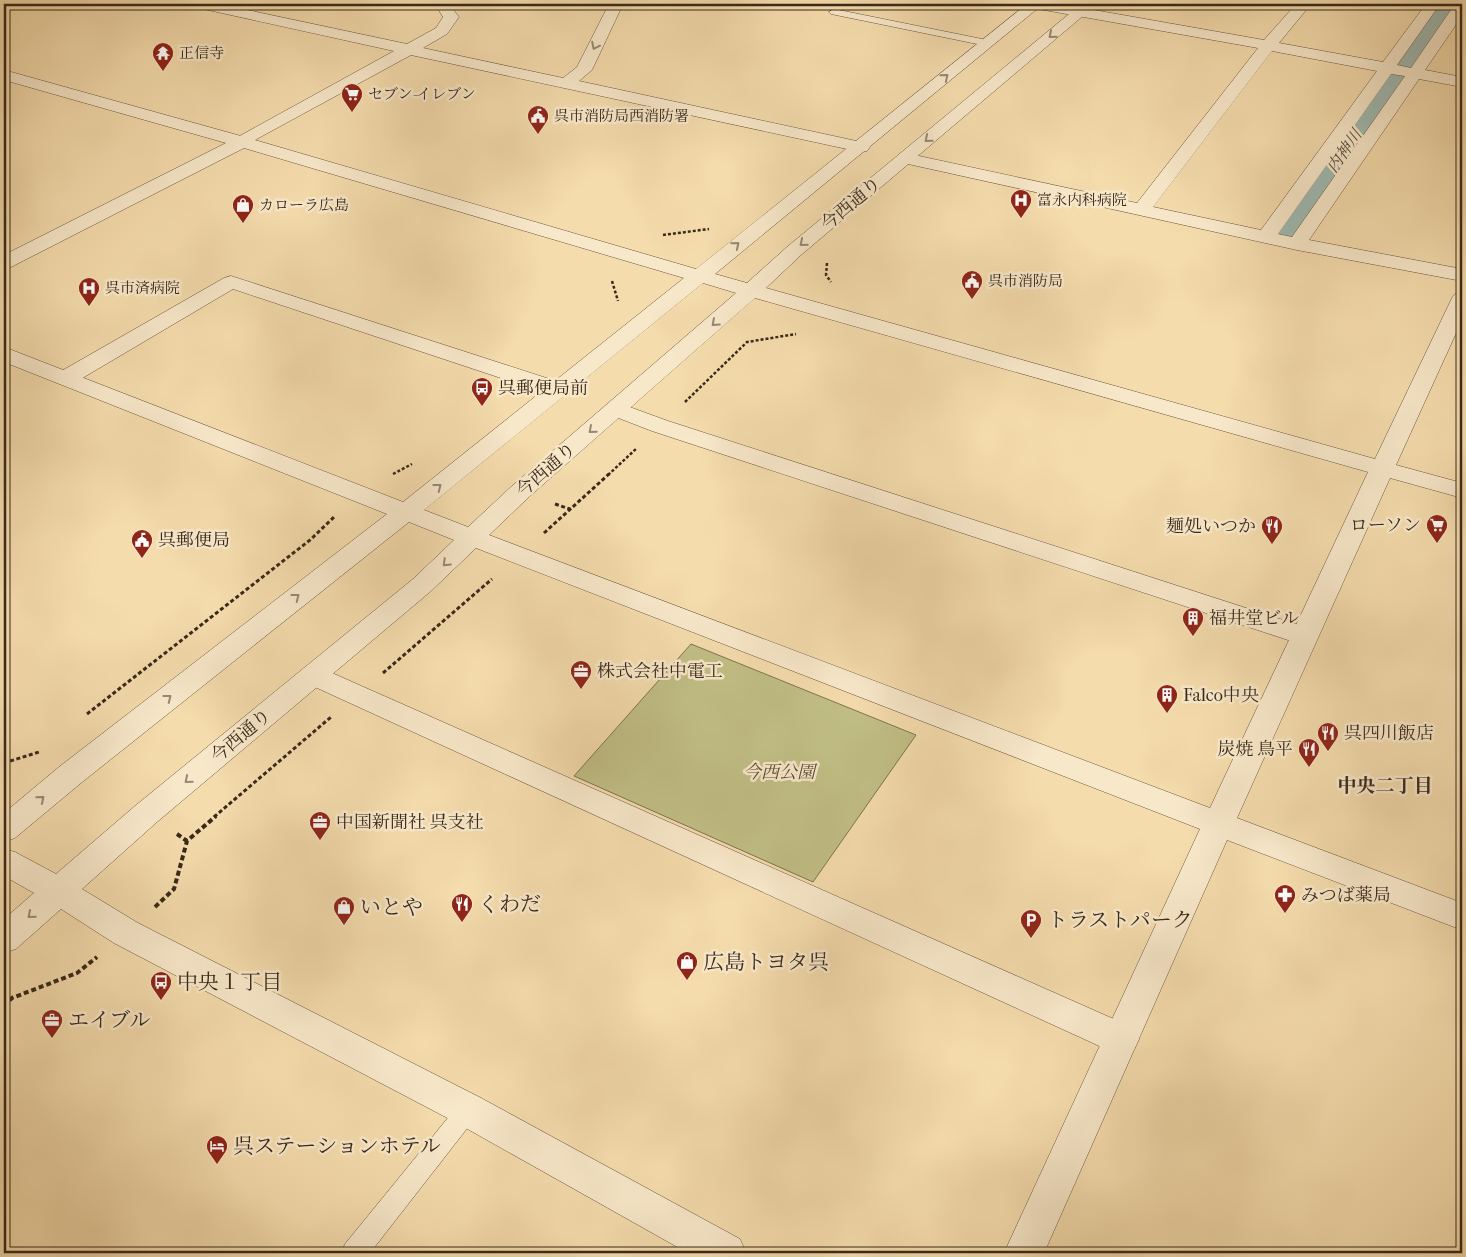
<svg xmlns="http://www.w3.org/2000/svg" width="1466" height="1257" font-family="'IM FELL French Canon','Noto Serif JP',serif">
  <style>
    .green { fill: #c1bf86; stroke: #7d7450 }
    .lines { fill: none; stroke-linecap: round; stroke-linejoin: round }
    .river { fill: #9fbab3; fill-rule: evenodd }
    .service-casing { stroke: #68563f; stroke-width: 1 }
    .minor-casing { stroke: #68563f; stroke-width: 1 }
    .tertiary-casing { stroke: #68563f; stroke-width: 1 }
    .path-far2 { stroke: #39291a; stroke-width: 2.5; stroke-dasharray: 3 2; stroke-linecap: butt }
    .path-far1 { stroke: #39291a; stroke-width: 3; stroke-dasharray: 4 2.5; stroke-linecap: butt }
    .path { stroke: #39291a; stroke-width: 4; stroke-dasharray: 5 3; stroke-linecap: butt }
    .service { fill: #f8e8ca; fill-rule: evenodd }
    .minor { fill: #f8e8ca; fill-rule: evenodd }
    .tertiary { fill: #f8e8ca; fill-rule: evenodd }
    .oneway { stroke: #988872 }
    .labels { text-anchor: middle; dominant-baseline: central; stroke-width: 5; stroke-linejoin: round; paint-order: stroke }
    .far-poi-label { font-size: 15px; fill: #39291a; stroke: #f8e8ca; text-anchor: start }
    .far-water-label { font-size: 16px; font-style: italic; fill: #524d40; stroke: #f8e8ca }
    .street-label { font-size: 18px; fill: #39291a; stroke: #f8e8ca }
    .poi-label { font-size: 18px; fill: #39291a; stroke: #f8e8ca; text-anchor: start }
    .park-label { font-size: 18px; font-style: italic; fill: #5b4e35; stroke: #f8e8ca }
    .neighbourhood-label { font-size: 19px; font-weight: bold; fill: #39291a; stroke: #f8e8ca }
    .near-poi-label { font-size: 21px; fill: #39291a; stroke: #f8e8ca; text-anchor: start }
  </style>
  <rect width="100%" height="100%" fill="#f5dcad"/>
  <filter id="stains"><feTurbulence type="fractalNoise" baseFrequency=".004" numOctaves="4"/><feColorMatrix values="0 0 0 0 .2 0 0 0 0 .09 0 0 0 0 .02 0 0 0 .5 -.17"/></filter>
  <radialGradient id="worn" r=".72"><stop offset=".6" stop-color="#630" stop-opacity="0"/><stop offset="1" stop-color="#630" stop-opacity=".3"/></radialGradient>
  <!-- green -->
  <path class="green" d="M691 644 916 735 813 882 574 776Z"/>
  <g class="lines">
    <!-- river -->
    <path class="river" d="M1429 4H1462V14L1423 70 1414 72 1417 77 1311 235 1293 240 1275 235 1267 224 1380 68 1389 65 1387 61Z"/>
    <!-- service casing -->
    <g class="service-casing">
      <g id="service">
        <path d="M834 9 987 40 992 43 987 46 831 14 829 12Z"/>
        <path d="M468 1099 476 1103 480 1110 476 1117 370 1253H341L345 1244 460 1103Z"/>
      </g>
    </g>
    <!-- minor casing -->
    <g class="minor-casing">
      <g id="minor">
        <path d="M192 4H219L407 44 436 28 443 17 435 4H449L459 17 447 34 423 48 563 78 577 67 609 4H623L592 70 579 81 861 142 867 143 870 147 867 151 861 152 411 55 242 147 236 146 233 142 236 138 394 51 199 8 194 7Z"/>
        <path d="M1026 4H1060L1264 40 1296 4H1311L1279 43 1383 62 1426 4H1440L1397 65 1411 68 1455 4H1462V16L1425 70 1462 77V87L1419 79 1309 240 1462 269V281L1297 250 899 162 896 158 899 154 905 153 1137 203 1258 48 1033 8 1028 7ZM1272 51 1377 71 1261 230 1153 207ZM1391 74 1405 76 1292 237 1278 234Z"/>
        <path d="M231 276 568 385 571 390 568 395 560 397 552 395 233 289 74 383 66 385 58 383 55 378 58 373 224 278Z"/>
        <path d="M616 402 668 421 1314 630 1318 636 1314 642 1304 645 1294 642 652 431 608 414 604 409 608 404Z"/>
        <path d="M314 665 1134 1028 1139 1039 1134 1050 1121 1054 1108 1050 304 682 300 675 304 668Z"/>
      </g>
    </g>
    <!-- tertiary casing -->
    <g class="tertiary-casing">
      <path id="tertiary" d="M1027 4H1043L715 274 747 283 787 247 1081 4H1097L801 255 766 288 1375 459 1452 298 1455 294 1462 292V320L1396 465 1462 483V498L1390 478 1237 818 1462 903V930L1227 840 1044 1253H1004L1200 829 476 548 431 591 157 822 82 889 138 923 481 1098 740 1239 746 1253H688L455 1122 114 943 61 909 16 949 4 953V919L34 893 4 876V849L15 852 56 874 135 806 413 579 454 540 409 522 81 783 15 838 4 842V813L59 767 387 514 4 362V347L403 502 684 278 244 148 11 267 4 269V255L226 143 4 80V70L248 138 696 269ZM703 283 736 293 512 486 468 527 424 510ZM755 298 1368 472 1210 808 489 535 530 496Z"/>
    </g>
    <!-- path-far2 -->
    <g class="path-far2">
      <path d="M663 235 709 229"/>
      <path d="M827 263 826 275 831 282"/>
      <path d="M612 281 618 301"/>
      <path d="M685 402 747 342 796 334"/>
      <path d="M393 474 412 464"/>
      <path d="M608 475 637 448"/>
    </g>
    <!-- path-far1 -->
    <g class="path-far1">
      <path d="M555 504 570 509"/>
      <path d="M544 533 609 474"/>
      <path d="M383 673 492 579"/>
      <path d="M87 714 310 540 334 517"/>
      <path d="M4 763 39 752"/>
      <path d="M214 817 331 717"/>
    </g>
    <!-- path -->
    <g class="path">
      <path d="M177 834 187 841"/>
      <path d="M155 907 174 889 187 841 216 816"/>
      <path d="M4 993 12 998"/>
      <path d="M4 1006 12 998 77 973 97 957"/>
    </g>
    <!-- service -->
    <use href="#service" class="service"/>
    <!-- minor -->
    <use href="#minor" class="minor"/>
    <!-- tertiary -->
    <use href="#tertiary" class="tertiary"/>
  </g>
  <!-- one-way arrows -->
  <defs><path id="oneway-chevron" d="M-2-3.5L2.5 0L-2 3.5" fill="none" stroke-width="1.6" stroke-linecap="round" stroke-linejoin="round" transform="scale(1.25)"/></defs>
  <g class="oneway">
    <use href="#oneway-chevron" transform="translate(1052 35) rotate(140)"/>
    <use href="#oneway-chevron" transform="translate(595 46) rotate(116)"/>
    <use href="#oneway-chevron" transform="translate(945 77) rotate(-39)"/>
    <use href="#oneway-chevron" transform="translate(928 139) rotate(140)"/>
    <use href="#oneway-chevron" transform="translate(803 243) rotate(140)"/>
    <use href="#oneway-chevron" transform="translate(736 245) rotate(-40)"/>
    <use href="#oneway-chevron" transform="translate(715 323) rotate(138)"/>
    <use href="#oneway-chevron" transform="translate(592 430) rotate(139)"/>
    <use href="#oneway-chevron" transform="translate(438 487) rotate(-38)"/>
    <use href="#oneway-chevron" transform="translate(446 563) rotate(136)"/>
    <use href="#oneway-chevron" transform="translate(296 597) rotate(-38)"/>
    <use href="#oneway-chevron" transform="translate(168 698) rotate(-38)"/>
    <use href="#oneway-chevron" transform="translate(188 780) rotate(140)"/>
    <use href="#oneway-chevron" transform="translate(41 799) rotate(-40)"/>
    <use href="#oneway-chevron" transform="translate(31 915) rotate(139)"/>
  </g>
  <!-- icons -->
  <defs>
    <g id="temple-pin" transform="scale(1.125)"><path d="M0 17L-7.5 6A9.5 9.5 0 1 1 7.5 6Z" fill="#8f2418" stroke="#f8e8ca"/><path d="M0-6L5-2H3V0L6.5 2.5H4V6H1.5V3h-3V6H-4V2.5H-6.5L-3 0V-2H-5Z" fill="#fff"/></g>
    <g id="supermarket-pin" transform="scale(1.125)"><path d="M0 17L-7.5 6A9.5 9.5 0 1 1 7.5 6Z" fill="#8f2418" stroke="#f8e8ca"/><path d="M-6-5.5h2.5l.6 2H6L4.5 2H-2.5L-4.4-4H-6ZM-1.5 3.2a1.3 1.3 0 1 0 .1 0ZM3 3.2a1.3 1.3 0 1 0 .1 0Z" fill="#fff"/></g>
    <g id="civic-pin" transform="scale(1.125)"><path d="M0 17L-7.5 6A9.5 9.5 0 1 1 7.5 6Z" fill="#8f2418" stroke="#f8e8ca"/><path d="M-.6-6.5H3V-4.5H.6V-3L4-1V1h2V6H-6V1h2V-1L-.6-3ZM-1.2 2.5V6h2.4V2.5Z" fill="#fff"/></g>
    <g id="hospital-pin" transform="scale(1.125)"><path d="M0 17L-7.5 6A9.5 9.5 0 1 1 7.5 6Z" fill="#8f2418" stroke="#f8e8ca"/><path d="M-5-5h3v3.5h4V-5h3V5h-3V1.5h-4V5h-3Z" fill="#fff"/></g>
    <g id="shop-pin" transform="scale(1.125)"><path d="M0 17L-7.5 6A9.5 9.5 0 1 1 7.5 6Z" fill="#8f2418" stroke="#f8e8ca"/><path d="M-5-2.5h2.3a2.7 3.5 0 0 1 5.4 0H5L5.5 6h-11ZM-1.5-2.5h3a1.5 2.3 0 0 0-3 0Z" fill="#fff"/></g>
    <g id="bus-pin" transform="scale(1.125)"><path d="M0 17L-7.5 6A9.5 9.5 0 1 1 7.5 6Z" fill="#8f2418" stroke="#f8e8ca"/><path d="M-5-6H5V4H4V6H2V4H-2V6H-4V4H-5ZM-3.5-4V0h7V-4ZM-3.5 1.2v1.5H-2V1.2ZM2 1.2v1.5H3.5V1.2Z" fill="#fff"/></g>
    <g id="restaurant-pin" transform="scale(1.125)"><path d="M0 17L-7.5 6A9.5 9.5 0 1 1 7.5 6Z" fill="#8f2418" stroke="#f8e8ca"/><path d="M-5-6h1v4h1v-4h1v4h1v-4h1v5L-1.5 .5V6h-2V.5L-5-1ZM5-6V6H3V1.5H1.5Q1.5-4 5-6Z" fill="#fff"/></g>
    <g id="building-pin" transform="scale(1.125)"><path d="M0 17L-7.5 6A9.5 9.5 0 1 1 7.5 6Z" fill="#8f2418" stroke="#f8e8ca"/><path d="M-4-6H4V6H1V3H-1V6H-4ZM-2.5-4.3h1.7v1.8h-1.7ZM.8-4.3h1.7v1.8H.8ZM-2.5-1h1.7V.8h-1.7ZM.8-1h1.7V.8H.8Z" fill="#fff"/></g>
    <g id="office-pin" transform="scale(1.125)"><path d="M0 17L-7.5 6A9.5 9.5 0 1 1 7.5 6Z" fill="#8f2418" stroke="#f8e8ca"/><path d="M-6-3h4V-5.5h4V-3h4V5H-6ZM-1-4.5V-3h2v-1.5ZM-6 0V1H6V0Z" fill="#fff"/></g>
    <g id="pharmacy-pin" transform="scale(1.125)"><path d="M0 17L-7.5 6A9.5 9.5 0 1 1 7.5 6Z" fill="#8f2418" stroke="#f8e8ca"/><path d="M-2-6h4v4h4v4h-4v4h-4v-4h-4v-4h4Z" fill="#fff"/></g>
    <g id="parking-pin" transform="scale(1.125)"><path d="M0 17L-7.5 6A9.5 9.5 0 1 1 7.5 6Z" fill="#8f2418" stroke="#f8e8ca"/><path d="M-3.5-5.5H1a3.5 3.5 0 0 1 0 7H-1V5.5H-3.5ZM-1-3.4V-.6H.8a1.4 1.4 0 0 0 0-2.8Z" fill="#fff"/></g>
    <g id="hotel-pin" transform="scale(1.125)"><path d="M0 17L-7.5 6A9.5 9.5 0 1 1 7.5 6Z" fill="#8f2418" stroke="#f8e8ca"/><path d="M-6-4.5h1.5V1H6V5H4.5V3h-9V5H-6ZM-4 0a1.8 1.8 0 1 1 3.6 0ZM.5 0V-2.5h3Q6-2.5 6 0Z" fill="#fff"/></g>
  </defs>
  <g fill-rule="evenodd">
    <use href="#temple-pin" x="163" y="53"/>
    <use href="#supermarket-pin" x="352" y="94"/>
    <use href="#civic-pin" x="538" y="116"/>
    <use href="#hospital-pin" x="1021" y="200"/>
    <use href="#shop-pin" x="243" y="205"/>
    <use href="#civic-pin" x="972" y="281"/>
    <use href="#hospital-pin" x="89" y="288"/>
    <use href="#bus-pin" x="482" y="388"/>
    <use href="#supermarket-pin" x="1437" y="525"/>
    <use href="#restaurant-pin" x="1272" y="526"/>
    <use href="#civic-pin" x="142" y="540"/>
    <use href="#building-pin" x="1193" y="618"/>
    <use href="#office-pin" x="581" y="671"/>
    <use href="#building-pin" x="1167" y="695"/>
    <use href="#restaurant-pin" x="1328" y="733"/>
    <use href="#restaurant-pin" x="1309" y="749"/>
    <use href="#office-pin" x="320" y="822"/>
    <use href="#pharmacy-pin" x="1285" y="895"/>
    <use href="#restaurant-pin" x="462" y="904"/>
    <use href="#shop-pin" x="344" y="907"/>
    <use href="#parking-pin" x="1031" y="920"/>
    <use href="#shop-pin" x="687" y="962"/>
    <use href="#bus-pin" x="161" y="982"/>
    <use href="#office-pin" x="52" y="1020"/>
    <use href="#hotel-pin" x="217" y="1146"/>
  </g>
  <g class="labels">
    <!-- far-poi labels -->
    <g class="far-poi-label">
      <text x="179" y="53">正信寺</text>
      <text x="368" y="94">セブン-イレブン</text>
      <text x="554" y="116">呉市消防局西消防署</text>
      <text x="1037" y="200">富永内科病院</text>
      <text x="259" y="205">カローラ広島</text>
      <text x="988" y="281">呉市消防局</text>
      <text x="105" y="288">呉市済病院</text>
    </g>
    <!-- far-water labels -->
    <g class="far-water-label">
      <text transform="translate(1344 151) rotate(-55)">内神川</text>
    </g>
    <!-- street labels -->
    <g class="street-label">
      <text transform="translate(851 204) rotate(-40)">今西通り</text>
      <text transform="translate(546 470) rotate(-41)">今西通り</text>
      <text transform="translate(241 736) rotate(-40)">今西通り</text>
    </g>
    <!-- poi labels -->
    <g class="poi-label">
      <text x="498" y="388">呉郵便局前</text>
      <text x="1421" y="525" text-anchor="end">ローソン</text>
      <text x="1256" y="526" text-anchor="end">麺処いつか</text>
      <text x="158" y="540">呉郵便局</text>
      <text x="1209" y="618">福井堂ビル</text>
      <text x="597" y="671">株式会社中電工</text>
      <text x="1183" y="695">Falco中央</text>
      <text x="1344" y="733">呉四川飯店</text>
      <text x="1293" y="749" text-anchor="end">炭焼 鳥平</text>
      <text x="336" y="822">中国新聞社 呉支社</text>
      <text x="1301" y="895">みつば薬局</text>
    </g>
    <!-- park labels -->
    <g class="park-label">
      <text x="779" y="772">今西公園</text>
    </g>
    <!-- neighbourhood labels -->
    <g class="neighbourhood-label">
      <text x="1385" y="786">中央二丁目</text>
    </g>
    <!-- near-poi labels -->
    <g class="near-poi-label">
      <text x="478" y="904">くわだ</text>
      <text x="360" y="907">いとや</text>
      <text x="1047" y="920">トラストパーク</text>
      <text x="703" y="962">広島トヨタ呉</text>
      <text x="177" y="982">中央１丁目</text>
      <text x="68" y="1020">エイブル</text>
      <text x="233" y="1146">呉ステーションホテル</text>
    </g>
  </g>
  <!-- margin -->
  <rect width="1466" height="1257" fill="none" stroke="#f5dcad" stroke-width="20"/>
  <rect x="5" y="5" width="1456" height="1247" fill="none" stroke="#39291a" stroke-width="2.5"/>
  <rect x="10" y="10" width="1446" height="1237" fill="none" stroke="#39291a"/>
  <rect width="100%" height="100%" filter="url(#stains)"/>
  <rect width="100%" height="100%" fill="url(#worn)"/>
</svg>
